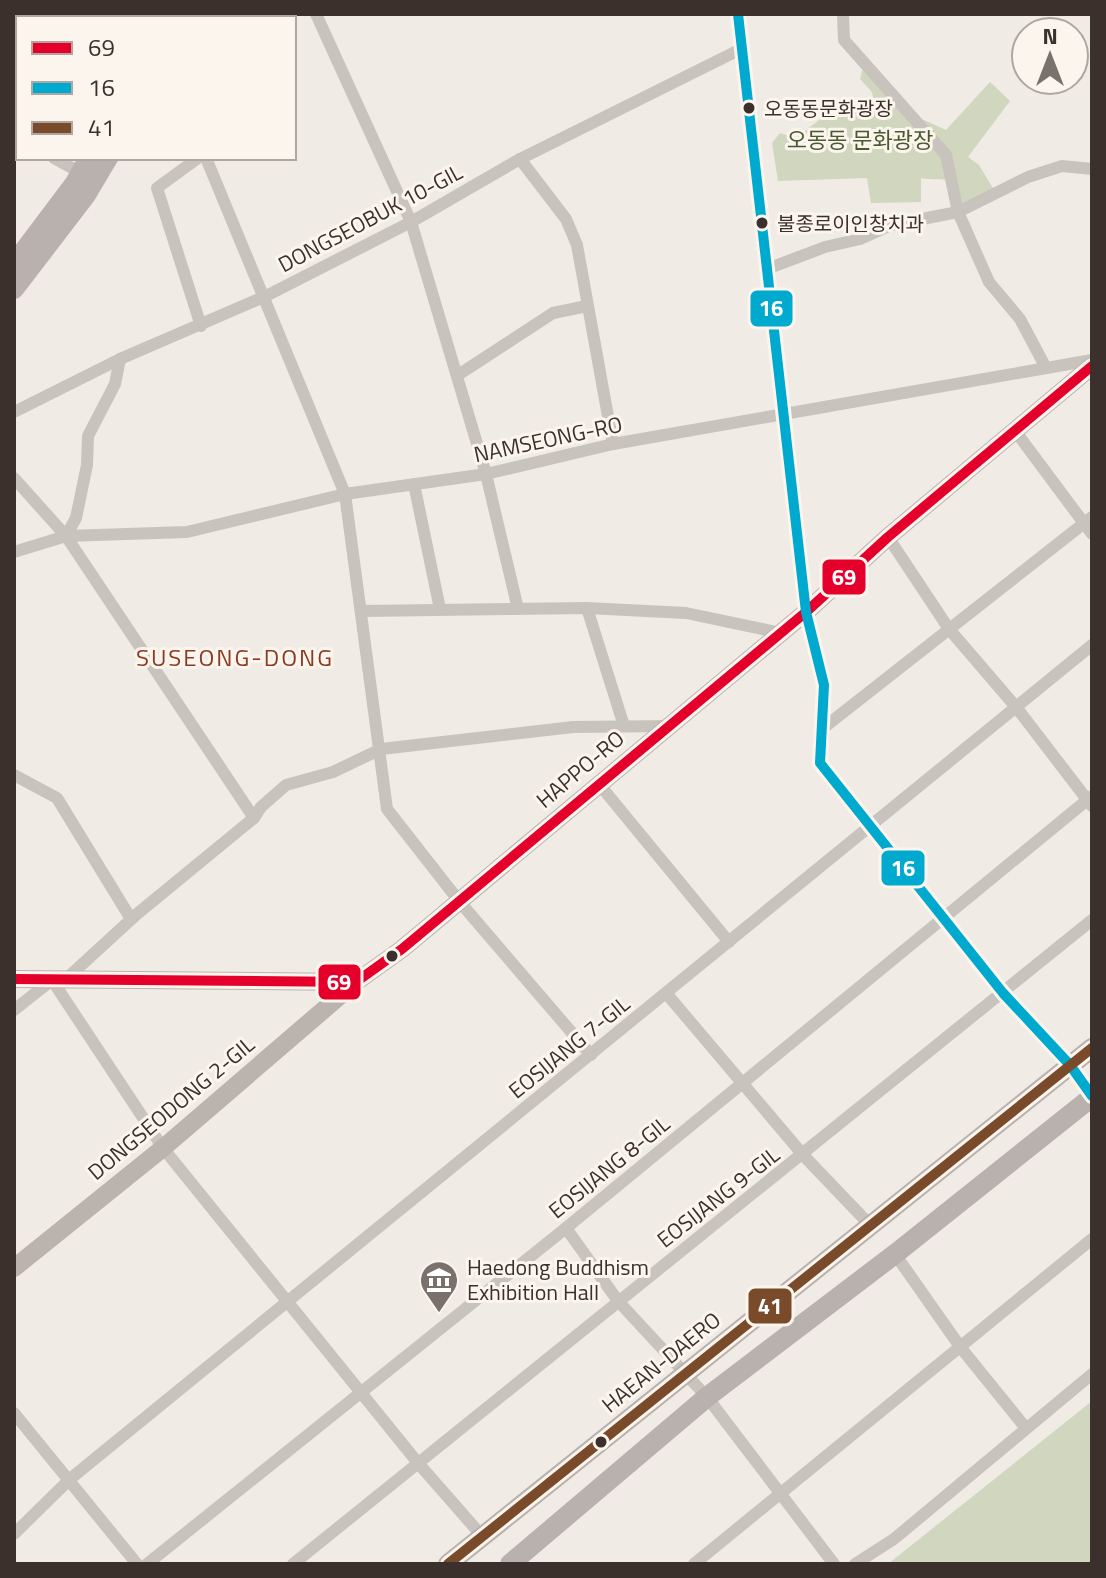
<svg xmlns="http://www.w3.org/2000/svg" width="1106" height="1578" font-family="'Titillium Web','Noto Sans KR',sans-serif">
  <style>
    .green { fill: #d1d6bf }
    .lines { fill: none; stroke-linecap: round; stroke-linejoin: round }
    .street { stroke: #c9c3be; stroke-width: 12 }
    .secondary { stroke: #bab3ae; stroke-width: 18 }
    .primary { stroke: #b8b1ad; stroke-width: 20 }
    .bus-1-casing { stroke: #fbf5ee; stroke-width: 16 }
    .bus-2-casing { stroke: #fbf5ee; stroke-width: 16 }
    .bus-3-casing { stroke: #fbf5ee; stroke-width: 16 }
    .bus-1 { stroke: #e4002b; stroke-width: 10 }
    .bus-2 { stroke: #00a9ce; stroke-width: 10 }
    .bus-3 { stroke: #7a4b2a; stroke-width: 10 }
    .bus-dot { fill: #3b302b; stroke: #fbf5ee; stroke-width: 3 }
    .labels { text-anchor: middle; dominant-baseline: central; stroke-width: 6; stroke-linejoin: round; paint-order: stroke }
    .bus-label { font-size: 20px; fill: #3b302b; stroke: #fbf5ee; text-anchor: start }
    .park-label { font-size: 22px; fill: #4a5a2e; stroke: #fbf5ee }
    .street-label { font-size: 22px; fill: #3b302b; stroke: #fbf5ee }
    .poi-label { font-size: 22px; fill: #3b302b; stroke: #fbf5ee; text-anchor: start }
    .neighbourhood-label { font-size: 24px; letter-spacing: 2px; fill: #8c3b22; stroke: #fbf5ee }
    .line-badge { stroke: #fbf5ee; stroke-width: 3 }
    .badge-label { font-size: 22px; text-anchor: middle; font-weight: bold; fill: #fff }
  </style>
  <rect width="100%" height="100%" fill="#f0ebe5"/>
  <!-- green -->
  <g class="green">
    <path d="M869 69 911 123 924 120 946 130 990 82 1010 101 968 157 979 165 994 190 963 204C953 171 950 183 921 178V202L871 203 867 178 778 181 772 143 780 133 796 138 837 106 874 102 872 92 860 79 862 71Z"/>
    <path d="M1092 1401V1564H888Z"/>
  </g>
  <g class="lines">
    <!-- street -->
    <g class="street">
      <path d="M126 14 128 18"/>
      <path d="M316 14 411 222 486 474 518 609"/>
      <path d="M738 14 806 612 824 685 820 763 1003 993 1070 1065 1092 1096"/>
      <path d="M843 14 844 40 946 155 958 212 989 282 1020 319 1045 366"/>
      <path d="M14 136 18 138"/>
      <path d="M54 158 81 173"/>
      <path d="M198 158 157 188 201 326"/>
      <path d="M206 158 345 494 387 809 459 901 591 1055"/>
      <path d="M520 159 566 219 577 245 613 444"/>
      <path d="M767 269 825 247 860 239 891 225 958 212 1028 177 1062 166 1092 169"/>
      <path d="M458 375 553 313 587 306"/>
      <path d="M14 412 120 359 266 296 411 222 520 159 741 49"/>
      <path d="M1016 432 1092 534"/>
      <path d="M14 478 66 536 254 818"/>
      <path d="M414 484 440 609"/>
      <path d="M66 536 76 518 87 465 88 436 115 384 120 359"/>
      <path d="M888 537 949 629 1016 707 1092 806"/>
      <path d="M14 552 66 536 187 532 345 494 486 474 613 444 1092 360"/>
      <path d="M587 608 624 726"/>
      <path d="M361 611 587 608 686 613 781 633"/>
      <path d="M822 729 1092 517"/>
      <path d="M14 775 57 798 131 919"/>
      <path d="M599 784 729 942"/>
      <path d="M65 980 137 914 254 818 261 807 286 785 333 772 381 749 573 727 670 726"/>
      <path d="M666 993 804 1156 869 1224"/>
      <path d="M14 1010 52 980 163 1148 418 1463 482 1536"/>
      <path d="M566 1228 618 1301 707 1397 834 1564"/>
      <path d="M895 1254 961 1348 1025 1427"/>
      <path d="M14 1413 137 1564"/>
      <path d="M14 1534 70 1479 1092 645"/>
      <path d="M147 1564 566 1228 1092 796"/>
      <path d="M293 1564C559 1350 826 1136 1092 920"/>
      <path d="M694 1564 1092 1239"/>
      <path d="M855 1564 894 1539 1092 1374"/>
    </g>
    <!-- secondary -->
    <g class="secondary">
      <path d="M14 979 356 982 402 949 806 612 888 537 1092 366"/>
      <path d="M14 1268 163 1148 356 982"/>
    </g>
    <!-- primary -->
    <g class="primary">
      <path d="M149 18 150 14"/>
      <path d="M168 18 170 14"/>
      <path d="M14 264 75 183 89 158"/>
      <path d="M14 289 86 195 108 158"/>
      <path d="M448 1564 1092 1048"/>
      <path d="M510 1564 707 1397 895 1254 1092 1097"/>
    </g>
    <!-- bus-1 casing -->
    <g class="bus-1-casing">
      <path id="bus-1" d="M14 979 356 982 402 949 806 612 888 537 1092 366"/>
    </g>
    <!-- bus-2 casing -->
    <g class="bus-2-casing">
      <path id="bus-2" d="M738 14 806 612 824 685 820 763 1003 993 1070 1065 1092 1096"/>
    </g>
    <!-- bus-3 casing -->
    <g class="bus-3-casing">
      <path id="bus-3" d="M448 1564 1092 1048"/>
    </g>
    <!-- bus-1 -->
    <use href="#bus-1" class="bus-1"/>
    <!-- bus-2 -->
    <use href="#bus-2" class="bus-2"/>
    <!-- bus-3 -->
    <use href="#bus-3" class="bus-3"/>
  </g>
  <!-- icons -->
  <defs>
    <g id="museum-pin" transform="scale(2)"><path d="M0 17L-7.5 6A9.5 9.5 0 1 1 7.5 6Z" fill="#7a716c" stroke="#fbf5ee"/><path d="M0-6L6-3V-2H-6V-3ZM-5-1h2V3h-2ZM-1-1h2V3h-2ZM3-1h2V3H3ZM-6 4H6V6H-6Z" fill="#fff"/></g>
  </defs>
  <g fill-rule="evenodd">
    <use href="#museum-pin" x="439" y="1280"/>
  </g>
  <!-- markers -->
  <g class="bus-dot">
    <circle cx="749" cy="108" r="7"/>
    <circle cx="762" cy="223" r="7"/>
    <circle cx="392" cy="956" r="7"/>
    <circle cx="601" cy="1442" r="7"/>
  </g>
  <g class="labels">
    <!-- bus labels -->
    <g class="bus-label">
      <text x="764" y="108">오동동문화광장</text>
      <text x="777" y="223">불종로이인창치과</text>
    </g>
    <!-- park labels -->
    <g class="park-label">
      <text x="860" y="140">오동동 문화광장</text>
    </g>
    <!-- street labels -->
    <g class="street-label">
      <text transform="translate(370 218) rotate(-28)">DONGSEOBUK 10-GIL</text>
      <text transform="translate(548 439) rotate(-12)">NAMSEONG-RO</text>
      <text transform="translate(580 769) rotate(-40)">HAPPO-RO</text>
      <text transform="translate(569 1047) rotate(-39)">EOSIJANG 7-GIL</text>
      <text transform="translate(171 1108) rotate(-40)">DONGSEODONG 2-GIL</text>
      <text transform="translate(609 1167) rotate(-39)">EOSIJANG 8-GIL</text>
      <text transform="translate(718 1197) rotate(-38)">EOSIJANG 9-GIL</text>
      <text transform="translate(661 1362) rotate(-39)">HAEAN-DAERO</text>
    </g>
    <!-- poi labels -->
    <g class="poi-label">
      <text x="467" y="1267">Haedong Buddhism<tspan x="467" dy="25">Exhibition Hall</tspan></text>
    </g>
    <!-- neighbourhood labels -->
    <g class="neighbourhood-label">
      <text x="235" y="657">SUSEONG-DONG</text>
    </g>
  </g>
  <g class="line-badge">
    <rect x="749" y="289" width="45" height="39" rx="8" fill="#00a9ce"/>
    <rect x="821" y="558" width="46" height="38" rx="8" fill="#e4002b"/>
    <rect x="880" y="849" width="46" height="38" rx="8" fill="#00a9ce"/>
    <rect x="317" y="963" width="45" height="38" rx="8" fill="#e4002b"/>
    <rect x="747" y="1287" width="46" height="38" rx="8" fill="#7a4b2a"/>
  </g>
  <g class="badge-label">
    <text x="771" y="316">16</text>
    <text x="844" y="585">69</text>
    <text x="903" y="876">16</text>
    <text x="339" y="990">69</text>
    <text x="770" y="1314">41</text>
  </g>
  <!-- border -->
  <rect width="1106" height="1578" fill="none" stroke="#3b302b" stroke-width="32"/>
  <!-- legend -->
  <rect x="16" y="16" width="280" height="144" fill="#fbf5ee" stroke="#aea6a0" stroke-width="2"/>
  <rect x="32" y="42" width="40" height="12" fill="#e4002b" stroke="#aea6a0" stroke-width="2"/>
  <text x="88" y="56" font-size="24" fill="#3b302b">69</text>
  <rect x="32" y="82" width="40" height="12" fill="#00a9ce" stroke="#aea6a0" stroke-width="2"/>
  <text x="88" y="96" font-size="24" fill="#3b302b">16</text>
  <rect x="32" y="122" width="40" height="12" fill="#7a4b2a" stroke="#aea6a0" stroke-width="2"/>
  <text x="88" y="136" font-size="24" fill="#3b302b">41</text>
  <!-- north arrow -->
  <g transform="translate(1050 56)"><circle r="38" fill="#fbf5ee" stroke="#aea6a0" stroke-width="2"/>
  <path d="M0-6L14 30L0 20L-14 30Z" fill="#7a716c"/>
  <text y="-12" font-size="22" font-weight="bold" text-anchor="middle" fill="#3b302b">N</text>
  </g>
</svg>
